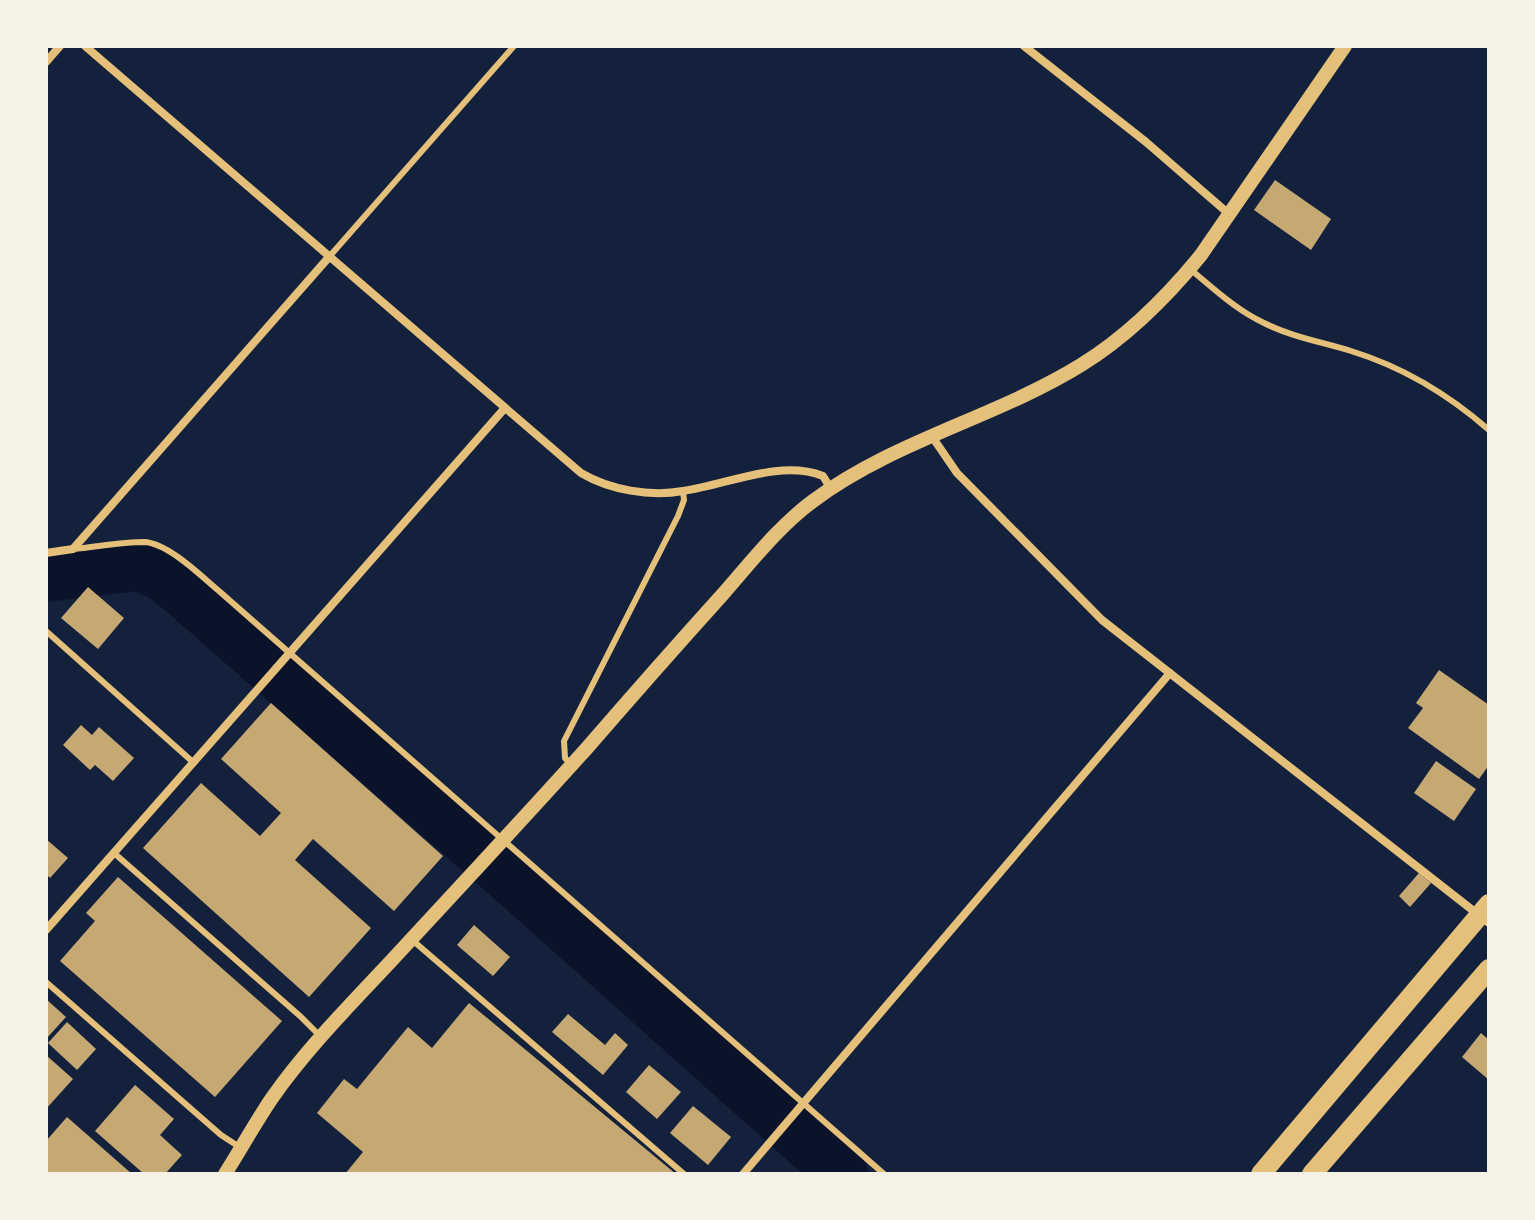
<svg xmlns="http://www.w3.org/2000/svg" width="1535" height="1220" font-family="'Nunito Sans',sans-serif">
  <style>
    .lines { fill: none; stroke-linecap: round; stroke-linejoin: round }
    .river { stroke: #0b132b; stroke-width: 52 }
    .building { fill: #c6a872 }
    .service { stroke: #e5c07b; stroke-width: 6 }
    .minor { stroke: #e5c07b; stroke-width: 8 }
    .tertiary { stroke: #e5c07b; stroke-width: 14 }
    .primary { stroke: #e5c07b; stroke-width: 20 }
  </style>
  <rect width="100%" height="100%" fill="#14213d"/>
  <g class="lines">
    <!-- river -->
    <path class="river" d="M46 576 137 565 159 573 179 588 501 870 842 1174"/>
  </g>
  <!-- building -->
  <g class="building">
    <path d="M1275 180 1331 219 1311 250 1254 210Z"/>
    <path d="M88 587 124 618 98 649 61 618Z"/>
    <path d="M1439 670 1489 705V765L1479 779 1408 728 1423 708 1416 703Z"/>
    <path d="M271 703 443 856 394 911 313 839 295 860 371 928 309 997 143 848 201 783 260 836 281 813 221 759Z"/>
    <path d="M81 725 92 735 99 727 134 758 113 781 95 765 90 770 63 745Z"/>
    <path d="M1436 761 1476 789 1454 821 1414 793Z"/>
    <path d="M46 839 68 858 50 878 46 874Z"/>
    <path d="M1419 873 1431 883 1410 907 1399 896Z"/>
    <path d="M118 877 282 1021 215 1097 60 961 95 921 86 913Z"/>
    <path d="M474 925 510 957 493 976 457 945Z"/>
    <path d="M46 999 66 1017 46 1039Z"/>
    <path d="M469 1003 676 1174H345L363 1152 317 1113 344 1079 357 1089 408 1027 432 1048Z"/>
    <path d="M568 1014 605 1045 615 1033 628 1045 603 1075 552 1032Z"/>
    <path d="M67 1022 96 1049 77 1070 48 1043Z"/>
    <path d="M1481 1033 1489 1040V1080L1462 1057Z"/>
    <path d="M46 1055 73 1079 46 1109Z"/>
    <path d="M649 1065 681 1092 657 1119 626 1092Z"/>
    <path d="M135 1085 174 1119 160 1135 182 1155 165 1174H144L95 1131Z"/>
    <path d="M693 1106 731 1137 708 1165 670 1133Z"/>
    <path d="M67 1117 132 1174H46V1141Z"/>
  </g>
  <g class="lines">
    <!-- service -->
    <g class="service">
      <path d="M329 257 514 46"/>
      <path d="M1190 269C1213 288 1236 310 1264 323 1292 337 1322 342 1351 351 1403 367 1449 395 1489 430"/>
      <path d="M73 549C96 547 121 542 144 542 168 543 201 576 219 591L884 1174"/>
      <path d="M46 631 194 763"/>
      <path d="M571 765 565 758 564 741 678 516 684 500 683 491"/>
      <path d="M114 853 300 1016 320 1036"/>
      <path d="M411 939 684 1174"/>
      <path d="M46 982 221 1135 241 1148"/>
    </g>
    <!-- minor -->
    <g class="minor">
      <path d="M85 46 581 473C610 490 650 497 683 491 727 485 779 459 823 476L831 489"/>
      <path d="M1024 46 1146 142 1229 214"/>
      <path d="M46 62 60 46"/>
      <path d="M931 435 957 473 1102 620 1489 923"/>
      <path d="M46 553 73 549 329 257"/>
      <path d="M46 930 504 409"/>
      <path d="M743 1174 1170 673"/>
    </g>
    <!-- tertiary -->
    <path class="tertiary" d="M225 1174C241 1149 255 1123 272 1098 307 1048 351 1004 393 959 458 889 523 819 587 748 632 696 677 645 723 594 751 562 779 526 813 501 895 440 995 418 1081 365 1128 336 1166 298 1201 255L1345 46"/>
    <!-- primary -->
    <g class="primary">
      <path d="M1261 1174 1489 904"/>
      <path d="M1312 1174 1489 969"/>
    </g>
  </g>
  <!-- border -->
  <rect width="1535" height="1220" fill="none" stroke="#f6f1e7" stroke-width="96"/>
</svg>
